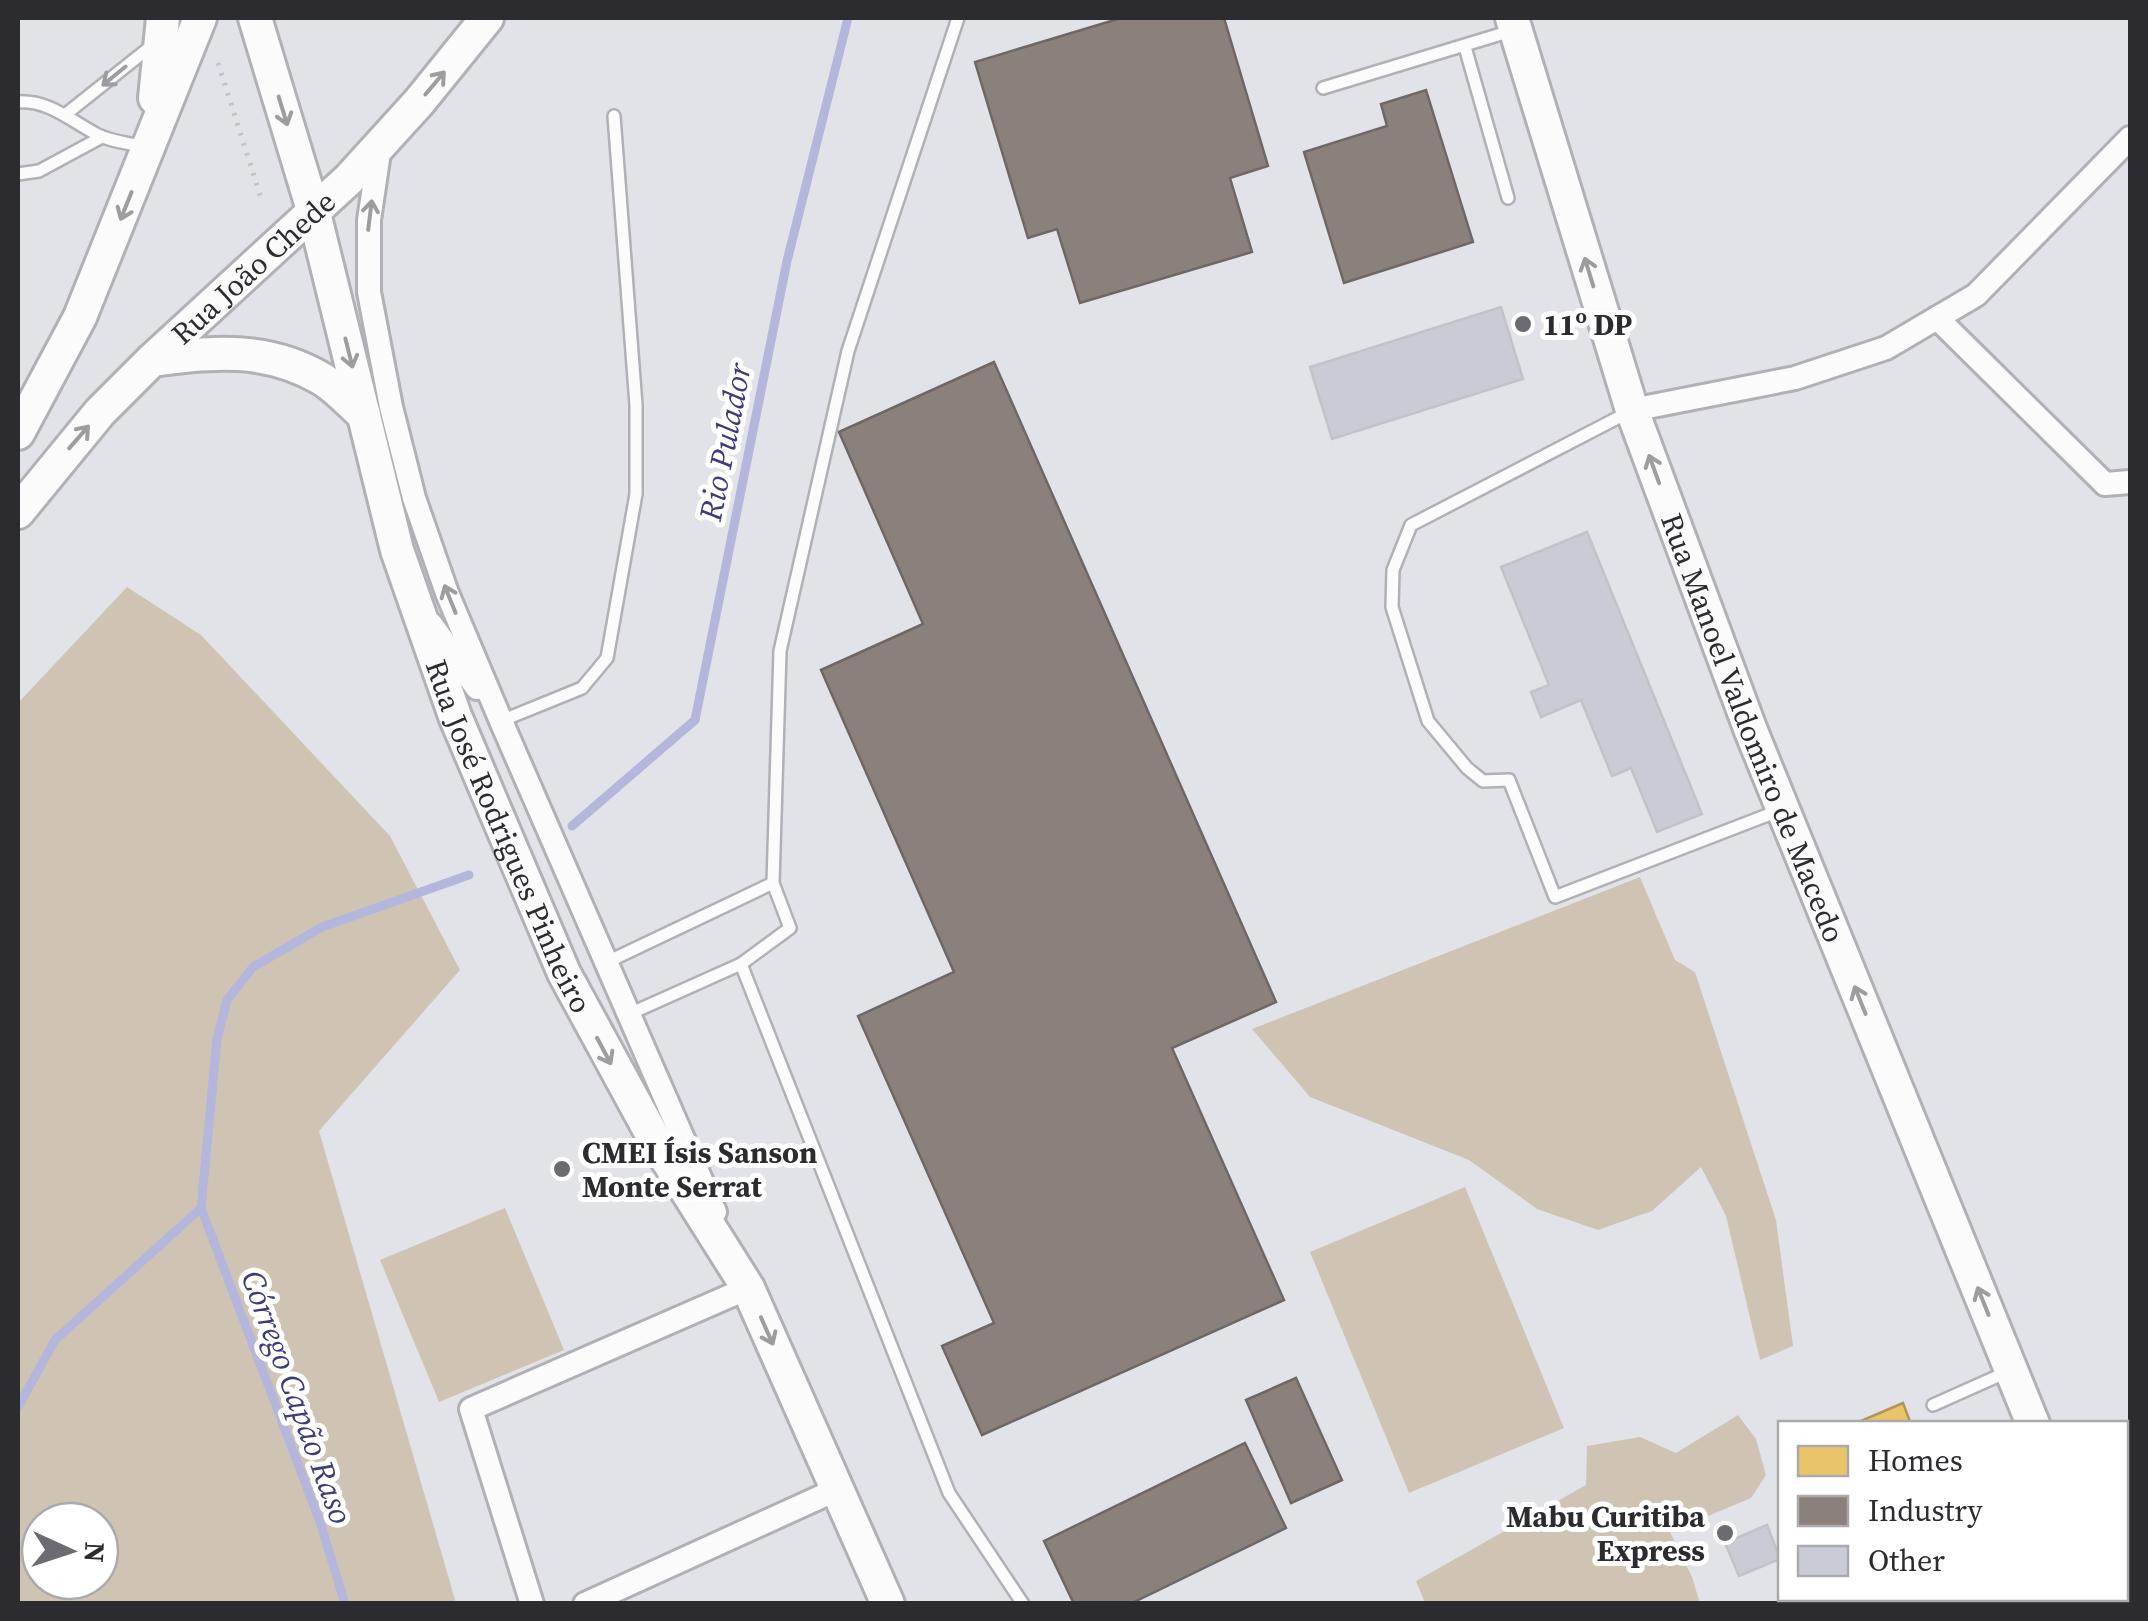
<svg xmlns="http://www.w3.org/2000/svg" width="2148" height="1621" font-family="'Source Serif 4',serif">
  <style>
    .green { fill: #cfc4b4; fill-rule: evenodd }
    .homes { fill: #e9c46a; stroke: #b09659; stroke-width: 2.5 }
    .industry { fill: #8a817c; stroke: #6e6765; stroke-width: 2.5 }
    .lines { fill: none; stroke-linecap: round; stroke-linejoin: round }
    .stream { stroke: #b4b6dc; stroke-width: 9 }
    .building { fill: #c9cbd7; stroke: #c2c2c7; stroke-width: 2.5 }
    .lane-casing { stroke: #b0b0b5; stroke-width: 16 }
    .street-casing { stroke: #b0b0b5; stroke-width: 28 }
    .secondary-casing { stroke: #b0b0b5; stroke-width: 38 }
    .path { stroke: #c3c3c5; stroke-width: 5; stroke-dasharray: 2.5 8; stroke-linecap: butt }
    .lane { stroke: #fbfbfc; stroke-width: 11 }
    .street { stroke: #fbfbfc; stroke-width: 22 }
    .secondary { stroke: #fbfbfc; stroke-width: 32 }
    .oneway { stroke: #9d9da0 }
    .poi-dot { fill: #6b6b71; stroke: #fff; stroke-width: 4 }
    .labels { text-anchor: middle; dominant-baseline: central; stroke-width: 10; stroke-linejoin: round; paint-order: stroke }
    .street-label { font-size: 30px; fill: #2b2b30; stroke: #fff }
    .poi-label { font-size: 30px; font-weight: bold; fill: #2b2b30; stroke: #fff; text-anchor: start }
    .water-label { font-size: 32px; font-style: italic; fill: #3d3b7a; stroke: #fff }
  </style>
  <rect width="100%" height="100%" fill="#e2e3e9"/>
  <!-- green -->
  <g class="green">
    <path d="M127 587 201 635 390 836 460 970 319 1131 456 1603H18V703ZM40 1521H100V1581H40Z"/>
    <path d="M1640 877 1675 960 1695 972 1776 1220 1793 1346 1760 1360 1726 1216 1701 1167 1652 1211 1598 1230 1537 1209 1469 1160 1310 1097 1252 1029Z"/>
    <path d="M1465 1187 1564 1428 1409 1493 1310 1252Z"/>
    <path d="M505 1208 564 1350 439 1402 380 1260Z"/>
    <path d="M1738 1415 1756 1439 1766 1475 1751 1498 1670 1532 1692 1577 1700 1603H1425L1416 1581 1586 1485 1587 1446 1640 1437 1676 1453Z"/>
  </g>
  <!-- homes -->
  <g class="homes">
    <path d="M1903 1403 1911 1424H1854Z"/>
    <path d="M1817 1598H1934L1922 1604H1819Z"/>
  </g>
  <!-- industry -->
  <g class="industry">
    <path d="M1121 18H1224L1268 166 1230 178 1252 252 1080 303 1057 229 1028 238 975 62Z"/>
    <path d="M1426 90 1473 242 1344 283 1304 152 1387 126 1381 104Z"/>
    <path d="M994 362 1276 1002 1172 1048 1284 1300 982 1435 942 1346 994 1323 858 1016 954 972 821 670 923 624 839 432Z"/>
    <path d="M1296 1378 1342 1480 1291 1503 1246 1400Z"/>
    <path d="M1245 1443 1286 1528 1130 1604H1074L1044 1541Z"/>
  </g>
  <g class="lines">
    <!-- stream -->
    <g class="stream">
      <path d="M572 826 695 720 787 261 848 18"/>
      <path d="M18 1407 55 1340 201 1208"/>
      <path d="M345 1604 320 1522 201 1208 217 1039 227 1000 253 967 322 927 469 875"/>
    </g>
  </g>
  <!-- building -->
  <g class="building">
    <path d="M1501 307 1523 379 1332 439 1310 367Z"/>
    <path d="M1587 532 1702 814 1657 832 1631 768 1612 776 1581 700 1541 717 1531 692 1549 685 1501 567Z"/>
    <path d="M1767 1525 1780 1559 1739 1576 1725 1543Z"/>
  </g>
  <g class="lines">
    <!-- lane casing -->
    <g class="lane-casing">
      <g id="lane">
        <path d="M1465 47 1508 198"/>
        <path d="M1323 88 1511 31"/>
        <path d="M18 102C49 100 71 121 98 135 112 142 130 143 145 147"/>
        <path d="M66 114 154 44"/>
        <path d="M18 174 39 171 102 137"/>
        <path d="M1629 412 1411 525 1393 570 1392 607 1428 721 1467 768 1483 781 1509 780 1555 897 1778 811"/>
        <path d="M501 721 582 688 607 658 636 494V405L614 116"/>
        <path d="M605 963 773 883"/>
        <path d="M741 964 949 1493 1023 1604"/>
        <path d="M627 1015 741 964 790 928 773 883 780 651 848 351 958 18"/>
        <path d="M1933 1405 2007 1372"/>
      </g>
    </g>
    <!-- street casing -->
    <g class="street-casing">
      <g id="street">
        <path d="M380 146 369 220V292L391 407 414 498 447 593 501 721 715 1212"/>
        <path d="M1937 318 2105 484 2130 482"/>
        <path d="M1632 410 1795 378 1886 348 1976 295 2130 138"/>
        <path d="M431 624 477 688"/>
        <path d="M2126 1508 2130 1501"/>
        <path d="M2126 1558 2130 1533"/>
        <path d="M532 1604 471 1409 748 1288 744 1278"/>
        <path d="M585 1604 838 1489"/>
      </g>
    </g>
    <!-- secondary casing -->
    <g class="secondary-casing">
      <g id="secondary">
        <path id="s1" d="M255 18 314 213 397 550 455 716 564 973 656 1142 748 1288 888 1604"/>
        <path id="s2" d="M1512 18 1632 410 1751 731 2033 1424"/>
        <path d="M155 98 163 18"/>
        <path d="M152 360C212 351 268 347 322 379 337 388 350 403 364 415"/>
        <path d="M18 433 80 317 200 18"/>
        <path id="s3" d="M18 512 100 412 152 360 349 179 419 102 487 18"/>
        <path d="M2103 1598 2105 1604"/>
      </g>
    </g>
    <!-- path -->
    <g class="path">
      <path d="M218 63 262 201"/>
      <path d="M1967 1604 1980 1598"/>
    </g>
    <!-- lane -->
    <use href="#lane" class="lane"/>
    <!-- street -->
    <use href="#street" class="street"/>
    <!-- secondary -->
    <use href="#secondary" class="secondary"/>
  </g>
  <!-- one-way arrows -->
  <defs><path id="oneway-shaft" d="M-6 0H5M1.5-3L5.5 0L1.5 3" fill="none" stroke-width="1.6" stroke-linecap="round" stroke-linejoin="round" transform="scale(2.5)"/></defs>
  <g class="oneway">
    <use href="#oneway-shaft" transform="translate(114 76) rotate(141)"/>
    <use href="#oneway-shaft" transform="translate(435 83) rotate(-50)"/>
    <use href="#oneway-shaft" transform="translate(283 111) rotate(73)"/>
    <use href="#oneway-shaft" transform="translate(126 206) rotate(112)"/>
    <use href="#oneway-shaft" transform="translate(370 215) rotate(-83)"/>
    <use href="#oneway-shaft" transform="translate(1589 272) rotate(-107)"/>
    <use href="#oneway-shaft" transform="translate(349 353) rotate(76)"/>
    <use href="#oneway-shaft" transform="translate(79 437) rotate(-49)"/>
    <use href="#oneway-shaft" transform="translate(1654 469) rotate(-110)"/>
    <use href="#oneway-shaft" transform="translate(450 599) rotate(-112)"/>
    <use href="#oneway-shaft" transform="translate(1860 1000) rotate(-112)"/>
    <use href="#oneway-shaft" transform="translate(604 1051) rotate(62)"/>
    <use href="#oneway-shaft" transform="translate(1983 1301) rotate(-112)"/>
    <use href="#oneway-shaft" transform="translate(767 1331) rotate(66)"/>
  </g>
  <!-- markers -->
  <g class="poi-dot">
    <circle cx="1523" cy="324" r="10"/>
    <circle cx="562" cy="1169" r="10"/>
    <circle cx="1725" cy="1533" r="10"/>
  </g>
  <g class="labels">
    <!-- street labels -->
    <g class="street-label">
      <text stroke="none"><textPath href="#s3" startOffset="340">Rua João Chede</textPath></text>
      <text stroke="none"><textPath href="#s2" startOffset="750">Rua Manoel Valdomiro de Macedo</textPath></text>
      <text stroke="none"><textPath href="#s1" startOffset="858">Rua José Rodrigues Pinheiro</textPath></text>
    </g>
    <!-- poi labels -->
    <g class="poi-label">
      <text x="1543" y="324">11º DP</text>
      <text x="582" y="1152">CMEI Ísis Sanson<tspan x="582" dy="34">Monte Serrat</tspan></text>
      <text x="1705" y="1516" text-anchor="end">Mabu Curitiba<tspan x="1705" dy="34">Express</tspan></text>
    </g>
    <!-- water labels -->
    <g class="water-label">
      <text transform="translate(725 442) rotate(-79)">Rio Pulador</text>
      <text transform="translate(297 1397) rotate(70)">Córrego Capão Raso</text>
    </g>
  </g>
  <!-- border -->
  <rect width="2148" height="1621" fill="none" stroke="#2b2b30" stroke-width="40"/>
  <!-- legend -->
  <rect x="1778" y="1421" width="350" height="180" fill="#ffffff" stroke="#aaaaac" stroke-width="2.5"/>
  <rect x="1798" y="1446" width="50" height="30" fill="#e9c46a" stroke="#aaaaac" stroke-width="2.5"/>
  <text x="1868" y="1471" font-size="30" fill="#2b2b30">Homes</text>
  <rect x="1798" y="1496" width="50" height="30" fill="#8a817c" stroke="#aaaaac" stroke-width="2.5"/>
  <text x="1868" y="1521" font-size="30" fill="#2b2b30">Industry</text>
  <rect x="1798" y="1546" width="50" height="30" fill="#c9cbd7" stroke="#aaaaac" stroke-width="2.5"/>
  <text x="1868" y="1571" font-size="30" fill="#2b2b30">Other</text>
  <!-- north arrow -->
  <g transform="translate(70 1551) rotate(93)"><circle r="48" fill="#ffffff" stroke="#aaaaac" stroke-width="2.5"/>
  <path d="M0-8L18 38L0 25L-18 38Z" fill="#6b6b71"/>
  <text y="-15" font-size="28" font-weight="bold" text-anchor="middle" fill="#2b2b30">N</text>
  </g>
</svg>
